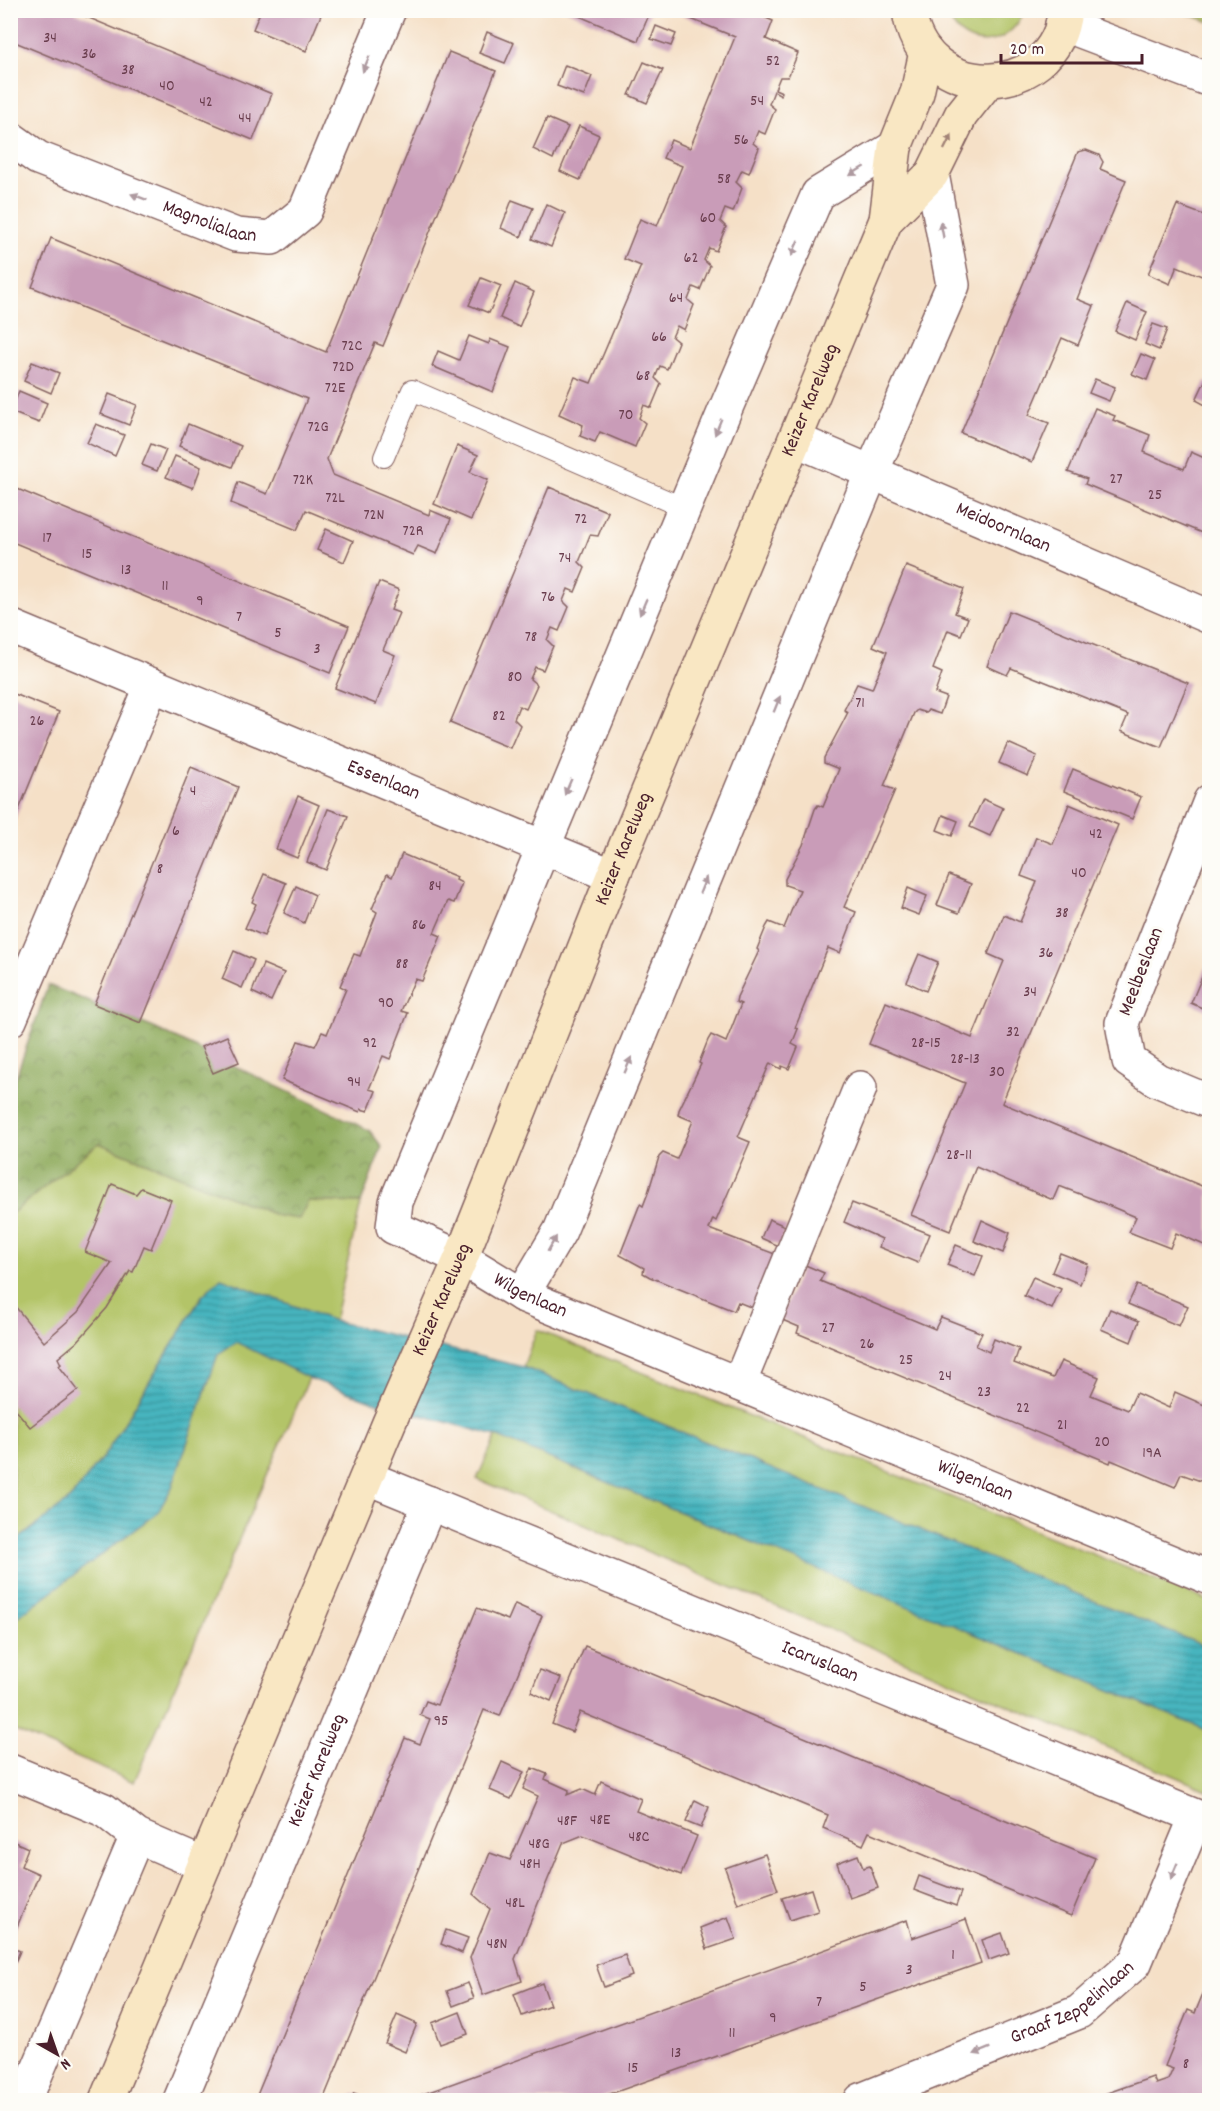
<svg xmlns="http://www.w3.org/2000/svg" width="1220" height="2111" font-family="Dekko,sans-serif">
  <style>
    .grass { fill: #b3c467; stroke: #7e7249; stroke-width: 1.5 }
    .forest { fill: url(#forest-crowns); stroke: #6c6444; stroke-width: 1.5 }
    .water { fill: url(#water-rules); stroke: #486a75; stroke-width: 1.5 }
    .building { fill: #c99cb8 }
    .lines { fill: none; stroke-linecap: round; stroke-linejoin: round }
    .service-casing { stroke: #866362; stroke-width: 22 }
    .minor-casing { stroke: #866362; stroke-width: 36 }
    .secondary-casing { stroke: #866362; stroke-width: 36 }
    .service { stroke: #fff; stroke-width: 20 }
    .minor { stroke: #fff; stroke-width: 33 }
    .secondary { stroke: #f9e7c3; stroke-width: 33 }
    .oneway { fill: #ae9aa0 }
    .oneway2 { fill: #a28377 }
    .labels { text-anchor: middle; dominant-baseline: central; stroke-width: 6; stroke-linejoin: round; paint-order: stroke }
    .number-label { font-size: 16px; fill: #6a3e4e }
    .street-label { font-size: 20px; fill: #4a1f2b; stroke: #fdfcf7 }
  </style>
  <defs>
    <pattern id="forest-crowns" width="20" height="18" patternUnits="userSpaceOnUse" patternTransform="scale(1.5)"><rect width="20" height="18" fill="#8eaa5c"/><path d="M2 6a3 3 0 1 1 6 0M12 15a3 3 0 1 1 6 0" fill="none" stroke="#768a4c"/></pattern>
    <pattern id="water-rules" width="6" height="5" patternUnits="userSpaceOnUse" patternTransform="scale(1.5)"><rect width="6" height="5" fill="#46b5bf"/><path d="M0 2.5h6" fill="none" stroke="#3c939b"/></pattern>
  </defs>
  <rect width="100%" height="100%" fill="#fdfcf7"/>
  <filter id="ink" filterUnits="userSpaceOnUse"><feTurbulence type="fractalNoise" baseFrequency=".0167" numOctaves="2"/><feDisplacementMap in="SourceGraphic" scale="12" xChannelSelector="R" yChannelSelector="G"/><feConvolveMatrix kernelMatrix="1 2 1 2 8 2 1 2 1" color-interpolation-filters="sRGB"/></filter>
  <filter id="wash" filterUnits="userSpaceOnUse"><feTurbulence type="fractalNoise" baseFrequency=".008" numOctaves="4" result="noise"/><feDisplacementMap in="SourceGraphic" scale="24" xChannelSelector="R" yChannelSelector="G"/><feGaussianBlur stdDeviation="1.35" result="paint"/><feColorMatrix in="noise" values="0 0 0 0 0 0 0 0 0 0 0 0 0 0 0 0 0 1.4 0 .05"/><feComposite in="paint" operator="in"/></filter>
  <g filter="url(#wash)">
    <rect width="100%" height="100%" fill="#f5e0c7"/>
    <!-- grass -->
    <g class="grass">
      <path d="M946 11H1024C1009 50 961 54 946 11Z"/>
      <path d="M1181 11H1209V22Z"/>
      <path d="M99 1143 278 1216 308 1201 361 1203 334 1321 221 1278 202 1296 106 1453 70 1499 13 1543 11 1214Z"/>
      <path d="M537 1330 1209 1601V1648L523 1367Z"/>
      <path d="M236 1342 309 1378 134 1782 11 1729V1622L158 1512 172 1487 218 1354Z"/>
      <path d="M496 1436 1209 1731V1791L477 1479Z"/>
    </g>
    <!-- forest -->
    <path class="forest" d="M48 985 154 1028 369 1130 382 1147 361 1203 308 1201 299 1219 278 1216 99 1143 11 1214V1091Z"/>
    <!-- water -->
    <path class="water" d="M221 1278 334 1321 523 1367 1209 1648V1731L496 1436 374 1402 309 1378 236 1342 218 1354 172 1487 158 1512 11 1622V1545L70 1499 106 1453 202 1296Z"/>
    <g id="blocks">
      <!-- building -->
      <g class="building">
        <path d="M10 10H70L272 94 253 140 10 40Z"/>
        <path d="M261 10H323L306 51 253 29Z"/>
        <path d="M565 10H651L638 41Z"/>
        <path d="M669 10H747L773 21 766 39 798 53 788 77H780L775 89 782 92 781 95 774 91 769 104 775 109 765 134 758 131 753 143 759 148 749 173 742 170 736 182 742 188 733 212 725 209 720 221 726 227 716 251 709 248 704 260 710 266 700 290 693 287 688 300 694 305 684 330 677 326 672 337 678 342 667 369 660 366 655 378 661 384 651 408 644 405 639 418 645 423 635 447 600 432 595 442 580 436 583 425 559 414 575 377 591 383 641 266 624 259 640 219 657 226 682 166 663 158 671 140 690 148 735 37Z"/>
        <path d="M656 26 676 34 671 46 651 39Z"/>
        <path d="M487 32 514 43 505 63 479 53Z"/>
        <path d="M449 52 496 71 383 346 375 343 327 459 333 475 429 515 430 510 451 519 437 554 418 546 413 555 306 510 297 530 231 503 238 482 267 494 307 399 32 287 51 238 326 352Z"/>
        <path d="M644 62 663 70 647 103 629 95Z"/>
        <path d="M565 65 592 76 584 96 557 86Z"/>
        <path d="M547 118 568 127 553 159 533 149Z"/>
        <path d="M579 126 599 135 580 180 560 171Z"/>
        <path d="M1086 150 1099 155 1103 162 1100 169 1126 180 1077 299 1094 306 1078 345 1062 338 1029 415 1049 423 1032 462 961 433 1075 159 1078 152Z"/>
        <path d="M512 200 533 208 521 237 501 228Z"/>
        <path d="M546 204 565 213 551 247 532 239Z"/>
        <path d="M1177 205 1209 217V279L1177 266 1170 284 1148 274Z"/>
        <path d="M481 278 501 286 489 313 469 305Z"/>
        <path d="M515 283 534 292 519 327 500 318Z"/>
        <path d="M1127 303 1147 312 1135 340 1115 331Z"/>
        <path d="M1153 324 1167 329 1159 350 1145 344Z"/>
        <path d="M469 336 489 344 490 339 510 347 493 392 432 366 438 351 459 360Z"/>
        <path d="M1141 354 1155 360 1147 380 1132 374Z"/>
        <path d="M32 362 59 373 51 393 24 381Z"/>
        <path d="M1095 379 1115 387 1109 401 1089 393Z"/>
        <path d="M1205 381 1209 383V407L1196 400Z"/>
        <path d="M19 391 47 403 39 423 11 412Z"/>
        <path d="M109 394 137 405 129 425 101 414Z"/>
        <path d="M1095 408 1115 416 1113 420 1150 435 1144 452 1184 469 1191 452 1209 460V536L1085 484 1087 479 1068 472Z"/>
        <path d="M96 424 124 435 115 456 87 443Z"/>
        <path d="M188 424 241 446 232 467 179 446Z"/>
        <path d="M151 444 166 450 157 471 142 465Z"/>
        <path d="M457 446 478 455 470 472 488 480 471 520 434 504Z"/>
        <path d="M175 456 201 467 193 488 166 477Z"/>
        <path d="M10 486 349 626 330 673 10 541Z"/>
        <path d="M549 487 608 512 598 536 590 535 584 550 579 562 585 568 575 592 568 589 563 601 569 607 559 631 552 628 547 640 553 646 543 670 535 667 530 679 537 685 526 709 519 706 514 719 520 725 510 748 450 723Z"/>
        <path d="M326 529 353 541 344 562 317 550Z"/>
        <path d="M906 566 964 589 955 613 968 618 961 635 948 630 933 669 942 673 935 693 946 697 940 714 928 710 926 713 917 710 914 713 884 786 895 790 844 907 856 912 840 953 828 948 795 1028 798 1029 792 1044 798 1047 789 1069 782 1066 781 1069 770 1063 738 1137 750 1142 716 1221 713 1219 709 1229 780 1256 758 1310 738 1302 734 1311 650 1277 643 1273 644 1268 620 1255 640 1204 643 1206 648 1193 659 1157 663 1153 677 1159 693 1121 678 1115 679 1110 701 1064 699 1063 708 1040 711 1035 726 1042 741 1004 736 1002 737 997 759 951 757 949 766 927 769 922 784 928 800 890 785 885V879L803 845 815 809 818 805 823 807 839 769 824 763V758L842 724 848 712 844 710 857 684 872 689 887 652 873 646Z"/>
        <path d="M379 582 399 590 391 610 399 613 383 650 395 655 376 704 335 688Z"/>
        <path d="M1009 611 1188 683 1161 747 1121 731 1128 715 1011 668 1007 675 987 666Z"/>
        <path d="M12 693 59 712 11 829 10 697Z"/>
        <path d="M1008 743 1037 756 1028 776 999 763Z"/>
        <path d="M191 767 238 787 141 1023 94 1004Z"/>
        <path d="M1073 769 1141 797 1132 819 1064 791Z"/>
        <path d="M298 796 319 805 297 858 276 849Z"/>
        <path d="M983 799 1003 808 990 836 970 827Z"/>
        <path d="M1069 804 1118 825 1002 1103 1209 1189V1247L1176 1233 1170 1248 1129 1232 1136 1217 1098 1201 1059 1186 1053 1200 976 1167 950 1231 911 1215 965 1083 869 1044 886 1002 972 1038 1004 961 988 954 1004 915 1020 922 1037 882 1021 876 1036 837 1053 844Z"/>
        <path d="M328 809 348 816 326 870 307 862Z"/>
        <path d="M943 815 958 821 952 836 937 830Z"/>
        <path d="M402 854 457 877 456 880 462 883 454 903 448 901 434 933 441 936 422 981 415 979 401 1011 408 1013 390 1059 383 1056 369 1089 376 1091 368 1111 361 1109 360 1112 282 1080 298 1041 315 1046 322 1032 327 1034 346 989 340 986 354 954 360 956 377 912 372 909 387 874 392 877Z"/>
        <path d="M264 874 286 883 264 936 245 928 256 904 252 902Z"/>
        <path d="M949 875 971 884 959 913 937 905Z"/>
        <path d="M296 886 315 895 304 923 284 913Z"/>
        <path d="M908 888 927 896 919 915 901 908Z"/>
        <path d="M234 951 254 960 242 988 222 979Z"/>
        <path d="M919 954 938 962 926 991 907 982Z"/>
        <path d="M1209 960V1011L1191 1003Z"/>
        <path d="M263 964 284 973 271 1001 252 992Z"/>
        <path d="M227 1036 239 1062 213 1073 201 1047Z"/>
        <path d="M112 1184 136 1194 141 1188 171 1200 151 1249 144 1246 133 1272 130 1271 107 1308 77 1342 58 1358 61 1364 59 1366 78 1390 30 1427 10 1403V1300L44 1342 78 1312 112 1263 85 1252Z"/>
        <path d="M852 1203 930 1234 918 1263 879 1247 882 1239 844 1222Z"/>
        <path d="M769 1219 787 1227 779 1246 761 1238Z"/>
        <path d="M982 1220 1010 1233 1003 1253 974 1241Z"/>
        <path d="M956 1245 983 1256 975 1276 947 1265Z"/>
        <path d="M1060 1253 1088 1264 1080 1284 1052 1272Z"/>
        <path d="M803 1264 824 1273 820 1281 935 1329 941 1317 982 1333 976 1346 989 1352 994 1339 1019 1349 1014 1363 1053 1378 1061 1361 1099 1377 1091 1395 1128 1410 1136 1393 1169 1408 1175 1392 1209 1407V1484L1181 1474 1175 1487 1111 1460 1110 1463 797 1333 799 1327 780 1319Z"/>
        <path d="M1033 1277 1061 1289 1052 1309 1024 1296Z"/>
        <path d="M1137 1285 1188 1306 1179 1326 1128 1304Z"/>
        <path d="M1110 1309 1139 1321 1131 1342 1101 1329Z"/>
        <path d="M515 1604 542 1616 500 1716 484 1710 323 2100H255L405 1738 420 1744 430 1719 420 1715 426 1701 437 1705 477 1608 508 1620Z"/>
        <path d="M585 1646 1095 1858 1071 1916 869 1832 863 1845 823 1828 828 1815 580 1712 572 1732 552 1724Z"/>
        <path d="M540 1670 561 1678 551 1701 531 1692Z"/>
        <path d="M502 1762 524 1772 511 1799 490 1790Z"/>
        <path d="M532 1768 547 1774 545 1779 569 1790 567 1795 582 1789 595 1795 601 1781 641 1799 636 1811 697 1836 681 1875 583 1835 563 1843 515 1959 522 1981 483 1995 470 1958 490 1909 473 1894 490 1853 510 1860 538 1796 523 1789Z"/>
        <path d="M695 1800 709 1807 701 1828 686 1822Z"/>
        <path d="M10 1840 28 1848 21 1866 39 1874 11 1941Z"/>
        <path d="M765 1854 778 1890 738 1904 725 1868Z"/>
        <path d="M858 1855 863 1868 870 1866 878 1888 850 1898 837 1863Z"/>
        <path d="M919 1876 961 1892 956 1906 914 1890Z"/>
        <path d="M811 1889 818 1911 790 1920 782 1898Z"/>
        <path d="M728 1917 736 1939 707 1949 700 1928Z"/>
        <path d="M966 1919 981 1963 593 2100H416L415 2097 907 1920 912 1938Z"/>
        <path d="M446 1930 468 1938 462 1953 441 1944Z"/>
        <path d="M1002 1933 1009 1953 989 1960 982 1940Z"/>
        <path d="M10 1947 20 1951 11 1972H10Z"/>
        <path d="M625 1955 632 1976 604 1987 596 1965Z"/>
        <path d="M1209 1979V2100H1098L1096 2097 1153 2077 1156 2084 1168 2080 1173 2069 1165 2066 1188 2010 1195 2013Z"/>
        <path d="M468 1983 474 1998 453 2006 447 1991Z"/>
        <path d="M542 1983 550 2005 522 2016 514 1994Z"/>
        <path d="M460 2012 468 2034 440 2044 432 2023Z"/>
        <path d="M397 2015 417 2024 405 2052 385 2043Z"/>
        <path d="M354 2093 372 2100H350Z"/>
      </g>
    </g>
  </g>
  <g filter="url(#ink)">
    <use href="#blocks" fill-opacity="0" stroke="#866362" stroke-width="1.5"/>
    <g class="lines">
      <!-- service casing -->
      <g class="service-casing">
        <path id="service" d="M384 457 412 390 684 508"/>
      </g>
      <!-- minor casing -->
      <g class="minor-casing">
        <g id="minor">
          <path d="M1062 24 1210 80"/>
          <path id="s1" d="M10 138 38 158 236 235 272 238 305 211 389 10"/>
          <path id="s2" d="M895 147 818 194 725 410 396 1202 393 1227 461 1258 522 1295 1210 1578"/>
          <path id="s3" d="M796 440 1210 617"/>
          <path id="s4" d="M10 626 613 876"/>
          <path d="M1210 801 1122 1023 1129 1061 1157 1080 1210 1102"/>
          <path d="M10 1020 152 685"/>
          <path d="M522 1295 560 1231 871 474 953 285 932 174"/>
          <path d="M739 1384 860 1088"/>
          <path id="s5" d="M368 1478 1210 1822"/>
          <path d="M10 1771 104 1810 137 1836 204 1865"/>
          <path d="M25 2100 137 1836"/>
          <path id="s6" d="M180 2100 430 1503"/>
          <path id="s7" d="M861 2100 1079 2012 1135 1963 1196 1817"/>
        </g>
      </g>
      <!-- secondary casing -->
      <g class="secondary-casing">
        <g id="secondary">
          <path d="M909 10C920 104 1056 103 1065 10"/>
          <path d="M886 220 932 174 961 115 988 81"/>
          <path id="s8" d="M106 2100 389 1423 461 1258 613 876 886 220 895 147 917 93 926 52"/>
        </g>
      </g>
      <!-- service -->
      <use href="#service" class="service"/>
      <!-- minor -->
      <use href="#minor" class="minor"/>
      <!-- secondary -->
      <use href="#secondary" class="secondary"/>
    </g>
    <!-- one-way arrows -->
    <defs><path id="oneway-solid" d="M-6-.8H1V-3.2L6.5 0L1 3.2V.8H-6Z" transform="scale(1.5)"/></defs>
    <g class="oneway">
      <use href="#oneway-solid" transform="translate(366 64) rotate(113)"/>
      <use href="#oneway-solid" transform="translate(857 171) rotate(148)"/>
      <use href="#oneway-solid" transform="translate(139 197) rotate(-159)"/>
      <use href="#oneway-solid" transform="translate(942 230) rotate(-101)"/>
      <use href="#oneway-solid" transform="translate(795 248) rotate(113)"/>
      <use href="#oneway-solid" transform="translate(718 427) rotate(112)"/>
      <use href="#oneway-solid" transform="translate(643 607) rotate(113)"/>
      <use href="#oneway-solid" transform="translate(777 704) rotate(-68)"/>
      <use href="#oneway-solid" transform="translate(568 787) rotate(113)"/>
      <use href="#oneway-solid" transform="translate(703 885) rotate(-68)"/>
      <use href="#oneway-solid" transform="translate(628 1065) rotate(-67)"/>
      <use href="#oneway-solid" transform="translate(552 1244) rotate(-60)"/>
      <use href="#oneway-solid" transform="translate(1174 1871) rotate(113)"/>
      <use href="#oneway-solid" transform="translate(982 2051) rotate(158)"/>
    </g>
    <use class="oneway2" href="#oneway-solid" transform="translate(948 142) rotate(-63)"/>
  </g>
  <g class="labels">
    <!-- number labels -->
    <g class="number-label">
      <text x="50" y="38">34</text>
      <text x="89" y="54">36</text>
      <text x="773" y="61">52</text>
      <text x="128" y="70">38</text>
      <text x="167" y="86">40</text>
      <text x="757" y="101">54</text>
      <text x="206" y="102">42</text>
      <text x="245" y="118">44</text>
      <text x="741" y="140">56</text>
      <text x="724" y="179">58</text>
      <text x="708" y="218">60</text>
      <text x="691" y="258">62</text>
      <text x="676" y="298">64</text>
      <text x="659" y="337">66</text>
      <text x="352" y="346">72C</text>
      <text x="343" y="367">72D</text>
      <text x="643" y="376">68</text>
      <text x="335" y="388">72E</text>
      <text x="626" y="415">70</text>
      <text x="318" y="427">72G</text>
      <text x="1116" y="479">27</text>
      <text x="303" y="480">72K</text>
      <text x="1155" y="495">25</text>
      <text x="335" y="498">72L</text>
      <text x="374" y="515">72N</text>
      <text x="581" y="519">72</text>
      <text x="413" y="531">72R</text>
      <text x="47" y="538">17</text>
      <text x="87" y="554">15</text>
      <text x="565" y="558">74</text>
      <text x="126" y="570">13</text>
      <text x="165" y="586">11</text>
      <text x="548" y="597">76</text>
      <text x="200" y="601">9</text>
      <text x="239" y="617">7</text>
      <text x="278" y="633">5</text>
      <text x="531" y="637">78</text>
      <text x="317" y="649">3</text>
      <text x="515" y="677">80</text>
      <text x="860" y="703">71</text>
      <text x="499" y="716">82</text>
      <text x="37" y="721">26</text>
      <text x="193" y="791">4</text>
      <text x="176" y="831">6</text>
      <text x="1096" y="834">42</text>
      <text x="160" y="869">8</text>
      <text x="1079" y="873">40</text>
      <text x="435" y="886">84</text>
      <text x="1062" y="913">38</text>
      <text x="419" y="925">86</text>
      <text x="1046" y="953">36</text>
      <text x="402" y="964">88</text>
      <text x="1030" y="992">34</text>
      <text x="386" y="1003">90</text>
      <text x="1013" y="1032">32</text>
      <text x="370" y="1043">92</text>
      <text x="926" y="1043">28-15</text>
      <text x="965" y="1059">28-13</text>
      <text x="997" y="1072">30</text>
      <text x="354" y="1082">94</text>
      <text x="959" y="1155">28-11</text>
      <text x="828" y="1328">27</text>
      <text x="867" y="1344">26</text>
      <text x="906" y="1360">25</text>
      <text x="945" y="1376">24</text>
      <text x="984" y="1392">23</text>
      <text x="1023" y="1408">22</text>
      <text x="1062" y="1425">21</text>
      <text x="1102" y="1442">20</text>
      <text x="1152" y="1453">19A</text>
      <text x="441" y="1721">95</text>
      <text x="600" y="1820">48E</text>
      <text x="567" y="1821">48F</text>
      <text x="639" y="1837">48C</text>
      <text x="539" y="1844">48G</text>
      <text x="530" y="1864">48H</text>
      <text x="515" y="1903">48L</text>
      <text x="497" y="1944">48N</text>
      <text x="953" y="1955">1</text>
      <text x="909" y="1970">3</text>
      <text x="863" y="1987">5</text>
      <text x="819" y="2002">7</text>
      <text x="773" y="2018">9</text>
      <text x="732" y="2033">11</text>
      <text x="676" y="2053">13</text>
      <text x="1186" y="2064">8</text>
      <text x="633" y="2068">15</text>
    </g>
    <!-- street labels -->
    <g class="street-label">
      <text stroke="none"><textPath href="#s1" startOffset="218">Magnolialaan</textPath></text>
      <text stroke="none"><textPath href="#s8" startOffset="1840">Keizer Karelweg</textPath></text>
      <text stroke="none"><textPath href="#s3" startOffset="225">Meidoornlaan</textPath></text>
      <text stroke="none"><textPath href="#s4" startOffset="404">Essenlaan</textPath></text>
      <text stroke="none"><textPath href="#s8" startOffset="1354">Keizer Karelweg</textPath></text>
      <text transform="translate(1142 972) rotate(-69)">Meelbeslaan</text>
      <text stroke="none"><textPath href="#s2" startOffset="1362">Wilgenlaan</textPath></text>
      <text stroke="none"><textPath href="#s8" startOffset="868">Keizer Karelweg</textPath></text>
      <text stroke="none"><textPath href="#s2" startOffset="1844">Wilgenlaan</textPath></text>
      <text stroke="none"><textPath href="#s5" startOffset="488">Icaruslaan</textPath></text>
      <text stroke="none"><textPath href="#s6" startOffset="357">Keizer Karelweg</textPath></text>
      <text stroke="none"><textPath href="#s7" startOffset="234">Graaf Zeppelinlaan</textPath></text>
    </g>
  </g>
  <!-- margin -->
  <rect width="1220" height="2111" fill="none" stroke="#fdfcf7" stroke-width="36"/>
  <!-- north arrow -->
  <g transform="translate(57 2054) rotate(140)" stroke="#fdfcf7" stroke-width="4.5" paint-order="stroke">
  <path d="M0-4.5L10 22L0 15L-10 22Z" fill="#4a1f2b"/>
  <text y="-9" font-size="16" font-weight="bold" text-anchor="middle" fill="#4a1f2b">N</text>
  </g>
  <!-- scale -->
  <path d="M1001 54v9h141v-9" fill="none" stroke="#4a1f2b" stroke-width="3"/>
  <text x="1010" y="54" font-size="18" fill="#4a1f2b" stroke="#fdfcf7" stroke-width="4.5" paint-order="stroke">20 m</text>
</svg>
